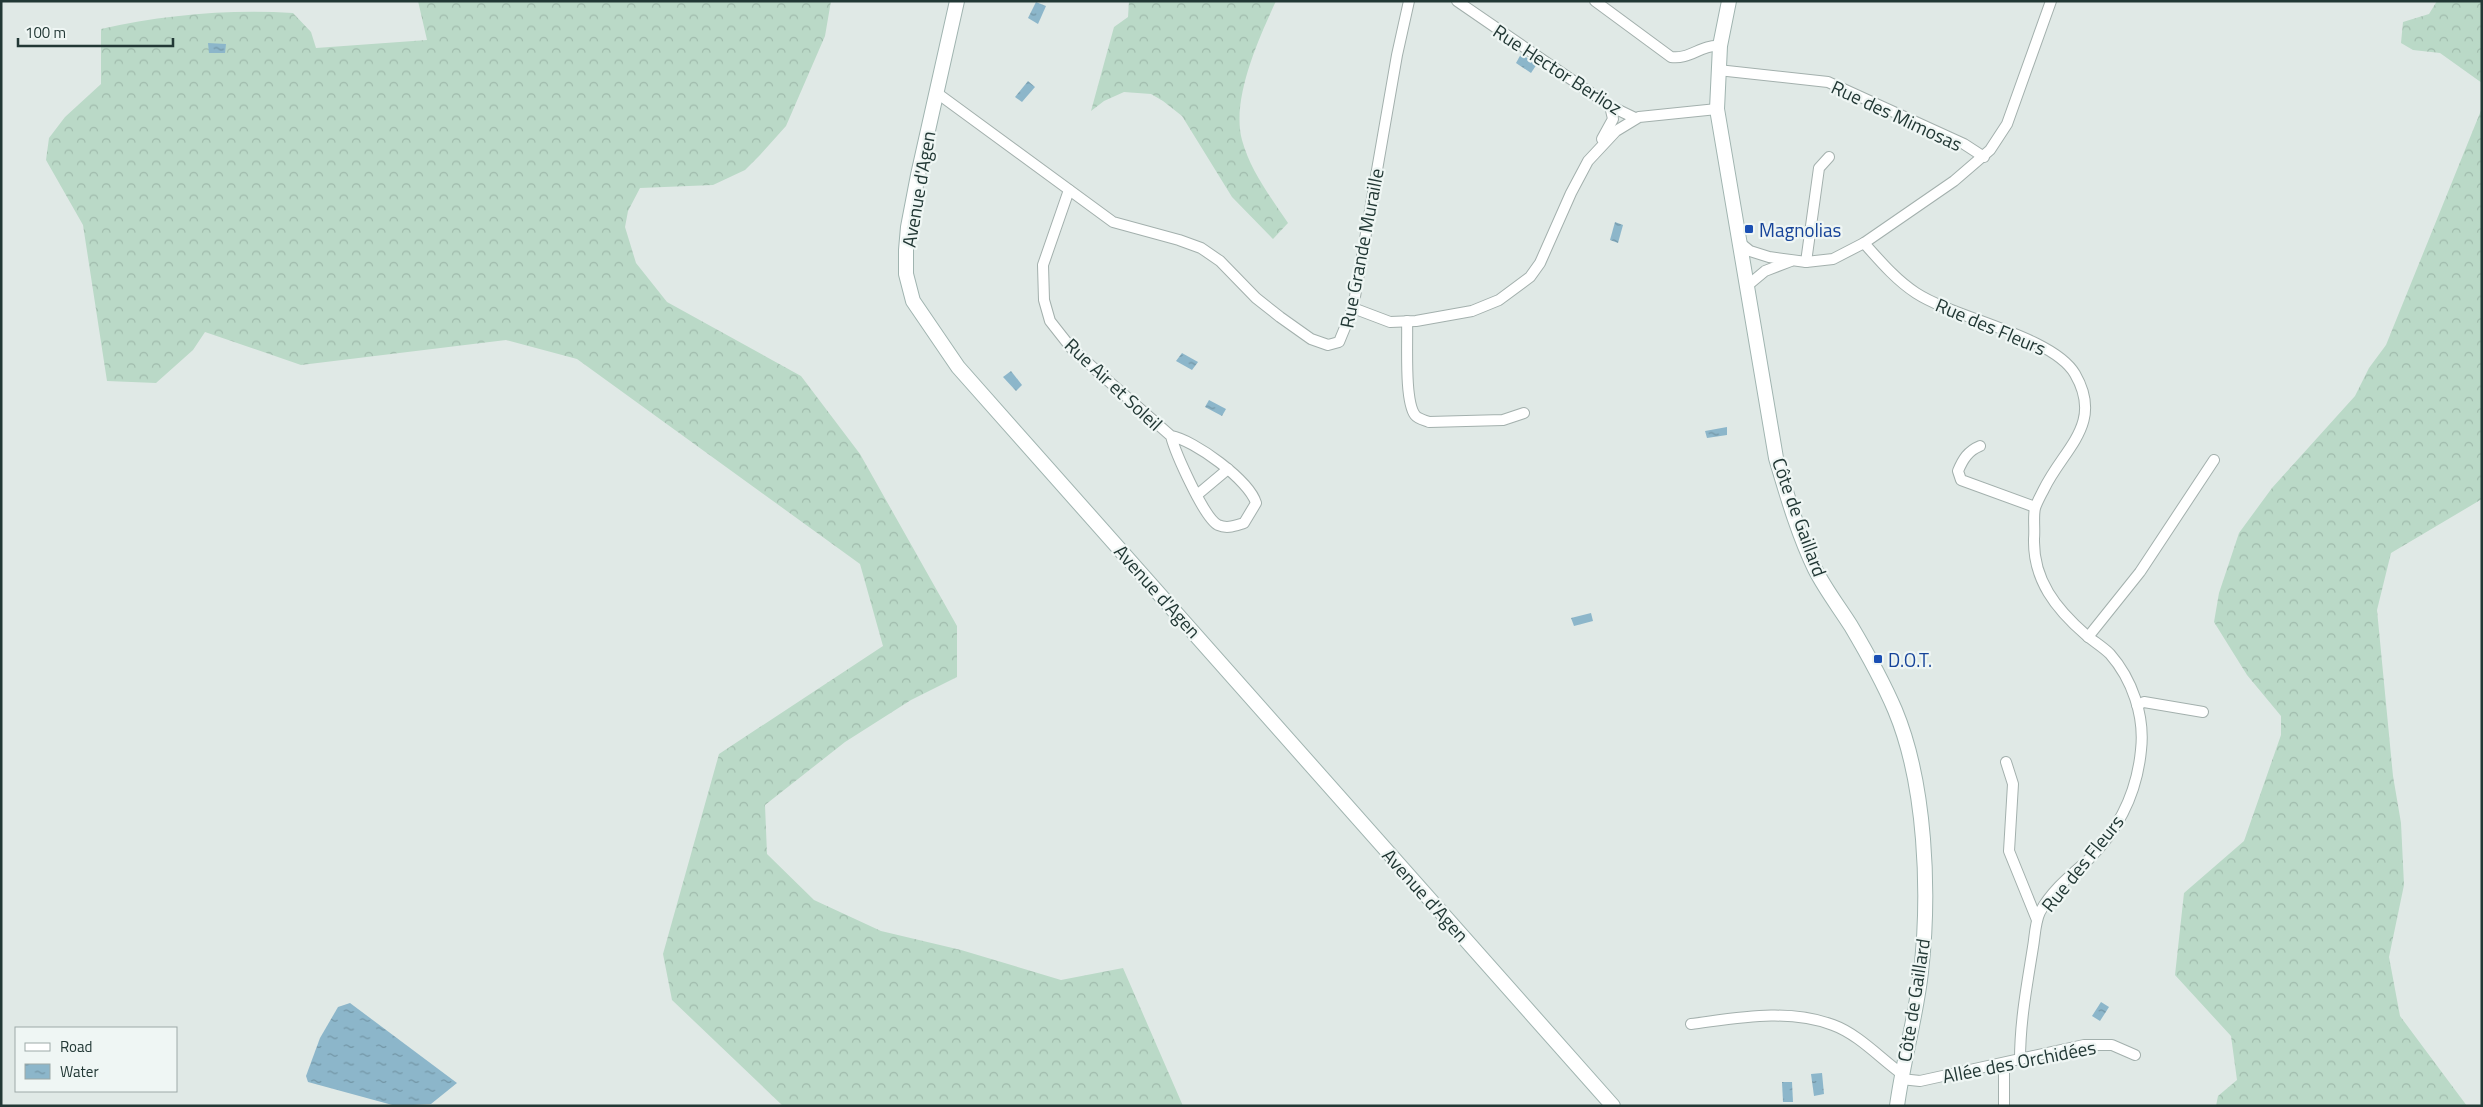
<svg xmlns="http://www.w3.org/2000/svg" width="2483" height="1107" font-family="'Titillium Web',sans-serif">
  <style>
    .forest { fill: url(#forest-crowns) }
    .water { fill: url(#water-ripples) }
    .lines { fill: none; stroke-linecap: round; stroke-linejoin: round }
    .street-casing { stroke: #a3b0ad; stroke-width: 12 }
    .secondary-casing { stroke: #a0b4b0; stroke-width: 16 }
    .street { stroke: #fff; stroke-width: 10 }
    .secondary { stroke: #fff; stroke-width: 14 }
    .transit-dot { fill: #1a4fb4; stroke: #eff6f4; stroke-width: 2 }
    .labels { text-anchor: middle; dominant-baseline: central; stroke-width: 4.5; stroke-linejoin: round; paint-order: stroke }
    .street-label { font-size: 19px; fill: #223835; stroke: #eff6f4 }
    .transit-label { font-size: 19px; fill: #164399; stroke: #eff6f4; text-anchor: start }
  </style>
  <defs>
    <pattern id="forest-crowns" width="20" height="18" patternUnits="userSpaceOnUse" patternTransform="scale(1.25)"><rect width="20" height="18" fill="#bad9c7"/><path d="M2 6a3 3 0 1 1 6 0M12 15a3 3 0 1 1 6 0" fill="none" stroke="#a0bbac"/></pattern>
    <pattern id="water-ripples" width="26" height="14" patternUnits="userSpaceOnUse" patternTransform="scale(1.25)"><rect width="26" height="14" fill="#8cb6ca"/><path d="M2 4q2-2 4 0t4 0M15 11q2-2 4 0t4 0" fill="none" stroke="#7295a5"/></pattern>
  </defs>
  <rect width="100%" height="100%" fill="#e0e9e6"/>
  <!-- forest -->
  <g class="forest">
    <path d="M418 1H831L825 36 786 126 760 155 745 170 713 185 640 188 628 211 625 227 636 263 667 302 801 376 860 454 957 626V677L911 700 845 742 765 805 767 854 814 900 881 931 961 950 1061 980 1123 968 1183 1106H783L672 1000 663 954 719 754 883 646 860 564 577 359 506 340 301 365 205 332 193 350 156 383 107 381 83 225 46 160 49 138 65 117 101 84V29C163 15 229 9 293 13L311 32 316 48 427 40Z"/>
    <path d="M1129 1H1276C1259 38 1231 99 1242 140 1250 170 1271 198 1288 223L1273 239 1232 197 1182 116 1163 101 1151 94 1124 92 1104 101 1091 111 1114 27 1128 17Z"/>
    <path d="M2437 1H2482V83L2440 53 2413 50 2401 43 2403 22 2429 14Z"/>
    <path d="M2482 108V499L2391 553 2377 610 2393 776 2401 823 2404 885 2389 957 2400 1016 2467 1106H2216L2218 1096 2237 1080 2231 1036 2175 975 2184 893 2244 841 2281 735V716L2247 675 2214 622 2219 593 2239 533 2272 488 2355 396 2369 368 2386 345Z"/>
  </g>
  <!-- water -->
  <g class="water">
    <path d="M1036 2 1046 6 1038 24 1028 18Z"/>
    <path d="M208 43 226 44 225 53H209Z"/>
    <path d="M1521 54 1537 64 1531 73 1516 63Z"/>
    <path d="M1028 81 1035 87 1022 102 1015 97Z"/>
    <path d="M1615 222 1623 225 1618 243 1610 240Z"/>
    <path d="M1182 353 1198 362 1192 370 1176 361Z"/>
    <path d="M1011 371 1022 385 1016 391 1003 377Z"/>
    <path d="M1209 400 1226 409 1222 416 1205 407Z"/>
    <path d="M1727 427V435L1707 438 1705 431Z"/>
    <path d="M1591 613 1593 621 1574 626 1571 618Z"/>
    <path d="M2101 1002 2109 1007 2100 1021 2092 1016Z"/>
    <path d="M350 1003 457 1083 431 1104 396 1106 308 1082 306 1076 320 1038 338 1007Z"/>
    <path d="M1822 1073 1824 1094 1814 1096 1811 1074Z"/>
    <path d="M1782 1082H1792L1793 1102H1783Z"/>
  </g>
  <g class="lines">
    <!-- street casing -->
    <g class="street-casing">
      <g id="street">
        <path d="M1457 1 1610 106 1635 118"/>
        <path d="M1595 1 1671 57C1689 60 1702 44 1720 46"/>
        <path d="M1718 70 1828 82 1964 144 1984 157"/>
        <path d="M937 93 1113 222 1179 240 1201 248 1220 261 1256 298 1280 317 1311 339 1328 345 1339 342 1353 308 1397 55 1409 1"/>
        <path d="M1602 139 1613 119 1610 106"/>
        <path d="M1069 190 1043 265 1044 300 1050 321 1072 349 1171 436C1175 452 1204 518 1218 525 1227 529 1234 526 1244 523L1256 503C1249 480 1194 440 1171 436"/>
        <path d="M1739 242 1750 251 1769 257 1806 262 1833 259 1864 243 1954 181 1990 150 2007 124 2051 1"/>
        <path d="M1864 243C1880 261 1896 280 1916 293 1956 319 2053 336 2075 374 2104 424 2064 448 2044 489 2041 495 2037 502 2035 508 2033 517 2035 529 2034 539 2033 580 2056 609 2086 635 2093 641 2103 647 2110 654 2132 679 2145 716 2141 750 2137 792 2119 829 2089 859 2071 875 2052 890 2040 912 2035 922 2035 936 2033 947 2027 985 2020 1021 2020 1060"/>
        <path d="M1806 262 1819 168 1829 157"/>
        <path d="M1747 286 1765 271 1791 261"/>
        <path d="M1353 308 1390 322 1416 321 1472 311 1499 300 1530 277 1540 263 1571 193 1588 161 1616 131 1639 117 1717 109"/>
        <path d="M1407 321C1408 341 1404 400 1415 415 1418 419 1424 420 1429 422L1503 420 1524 413"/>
        <path d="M1980 446C1968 451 1963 459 1958 471L1961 480 2035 507"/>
        <path d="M1197 495 1228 469"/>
        <path d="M2088 637 2140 572 2214 460"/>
        <path d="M2137 705 2144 702 2203 712"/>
        <path d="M2006 762 2013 784 2009 851 2037 920"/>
        <path d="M1691 1024C1738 1018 1787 1008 1833 1025 1858 1034 1880 1058 1902 1074"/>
        <path d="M1901 1079 1920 1081 2084 1045H2112L2135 1055"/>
        <path d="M2004 1106V1063"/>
      </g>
    </g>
    <!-- secondary casing -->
    <g class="secondary-casing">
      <g id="secondary">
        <path d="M957 1 918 175 908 227 906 250V274L913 301 958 367 1613 1106"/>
        <path d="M1729 1 1720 46 1717 109 1776 458C1787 495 1798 534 1815 569 1825 589 1839 607 1851 626 1867 653 1883 682 1895 710 1926 784 1930 893 1921 972 1916 1017 1903 1061 1897 1106"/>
      </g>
    </g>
    <!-- street -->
    <use href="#street" class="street"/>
    <!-- secondary -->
    <use href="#secondary" class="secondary"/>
  </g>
  <!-- markers -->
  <g class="transit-dot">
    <rect x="1744" y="224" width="10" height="10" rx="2.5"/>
    <rect x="1873" y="654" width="10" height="10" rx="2.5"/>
  </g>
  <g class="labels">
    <!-- street labels -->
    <g class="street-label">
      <text transform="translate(1558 69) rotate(33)">Rue Hector Berlioz</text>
      <text transform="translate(1897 115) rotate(25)">Rue des Mimosas</text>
      <text transform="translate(918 189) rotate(-80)">Avenue d'Agen</text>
      <text transform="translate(1361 248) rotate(-79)">Rue Grande Muraille</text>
      <text transform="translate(1991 326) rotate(23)">Rue des Fleurs</text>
      <text transform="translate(1114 384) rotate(43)">Rue Air et Soleil</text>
      <text transform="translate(1800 517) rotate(70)">Côte de Gaillard</text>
      <text transform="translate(1158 591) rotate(48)">Avenue d'Agen</text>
      <text transform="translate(2082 863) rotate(-51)">Rue des Fleurs</text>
      <text transform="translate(1426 895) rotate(48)">Avenue d'Agen</text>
      <text transform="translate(1913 1000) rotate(-81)">Côte de Gaillard</text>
      <text transform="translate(2019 1061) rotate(-11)">Allée des Orchidées</text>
    </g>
    <!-- transit labels -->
    <g class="transit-label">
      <text x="1759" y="229">Magnolias</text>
      <text x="1888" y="659">D.O.T.</text>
    </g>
  </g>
  <!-- border -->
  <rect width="2483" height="1107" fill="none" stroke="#223835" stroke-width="5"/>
  <!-- legend -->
  <rect x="15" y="1027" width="162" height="65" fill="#eff6f4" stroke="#9daaa8"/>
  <rect x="25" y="1043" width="25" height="8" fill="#ffffff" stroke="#9daaa8"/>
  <text x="60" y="1052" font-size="15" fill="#223835">Road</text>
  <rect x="25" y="1064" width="25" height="15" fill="url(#water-ripples)" stroke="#9daaa8"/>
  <text x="60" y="1077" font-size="15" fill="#223835">Water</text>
  <!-- scale -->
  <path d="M18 38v8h155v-8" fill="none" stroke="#223835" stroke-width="2.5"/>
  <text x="25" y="38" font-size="15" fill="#223835" stroke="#eff6f4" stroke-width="4" paint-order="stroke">100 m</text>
</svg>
